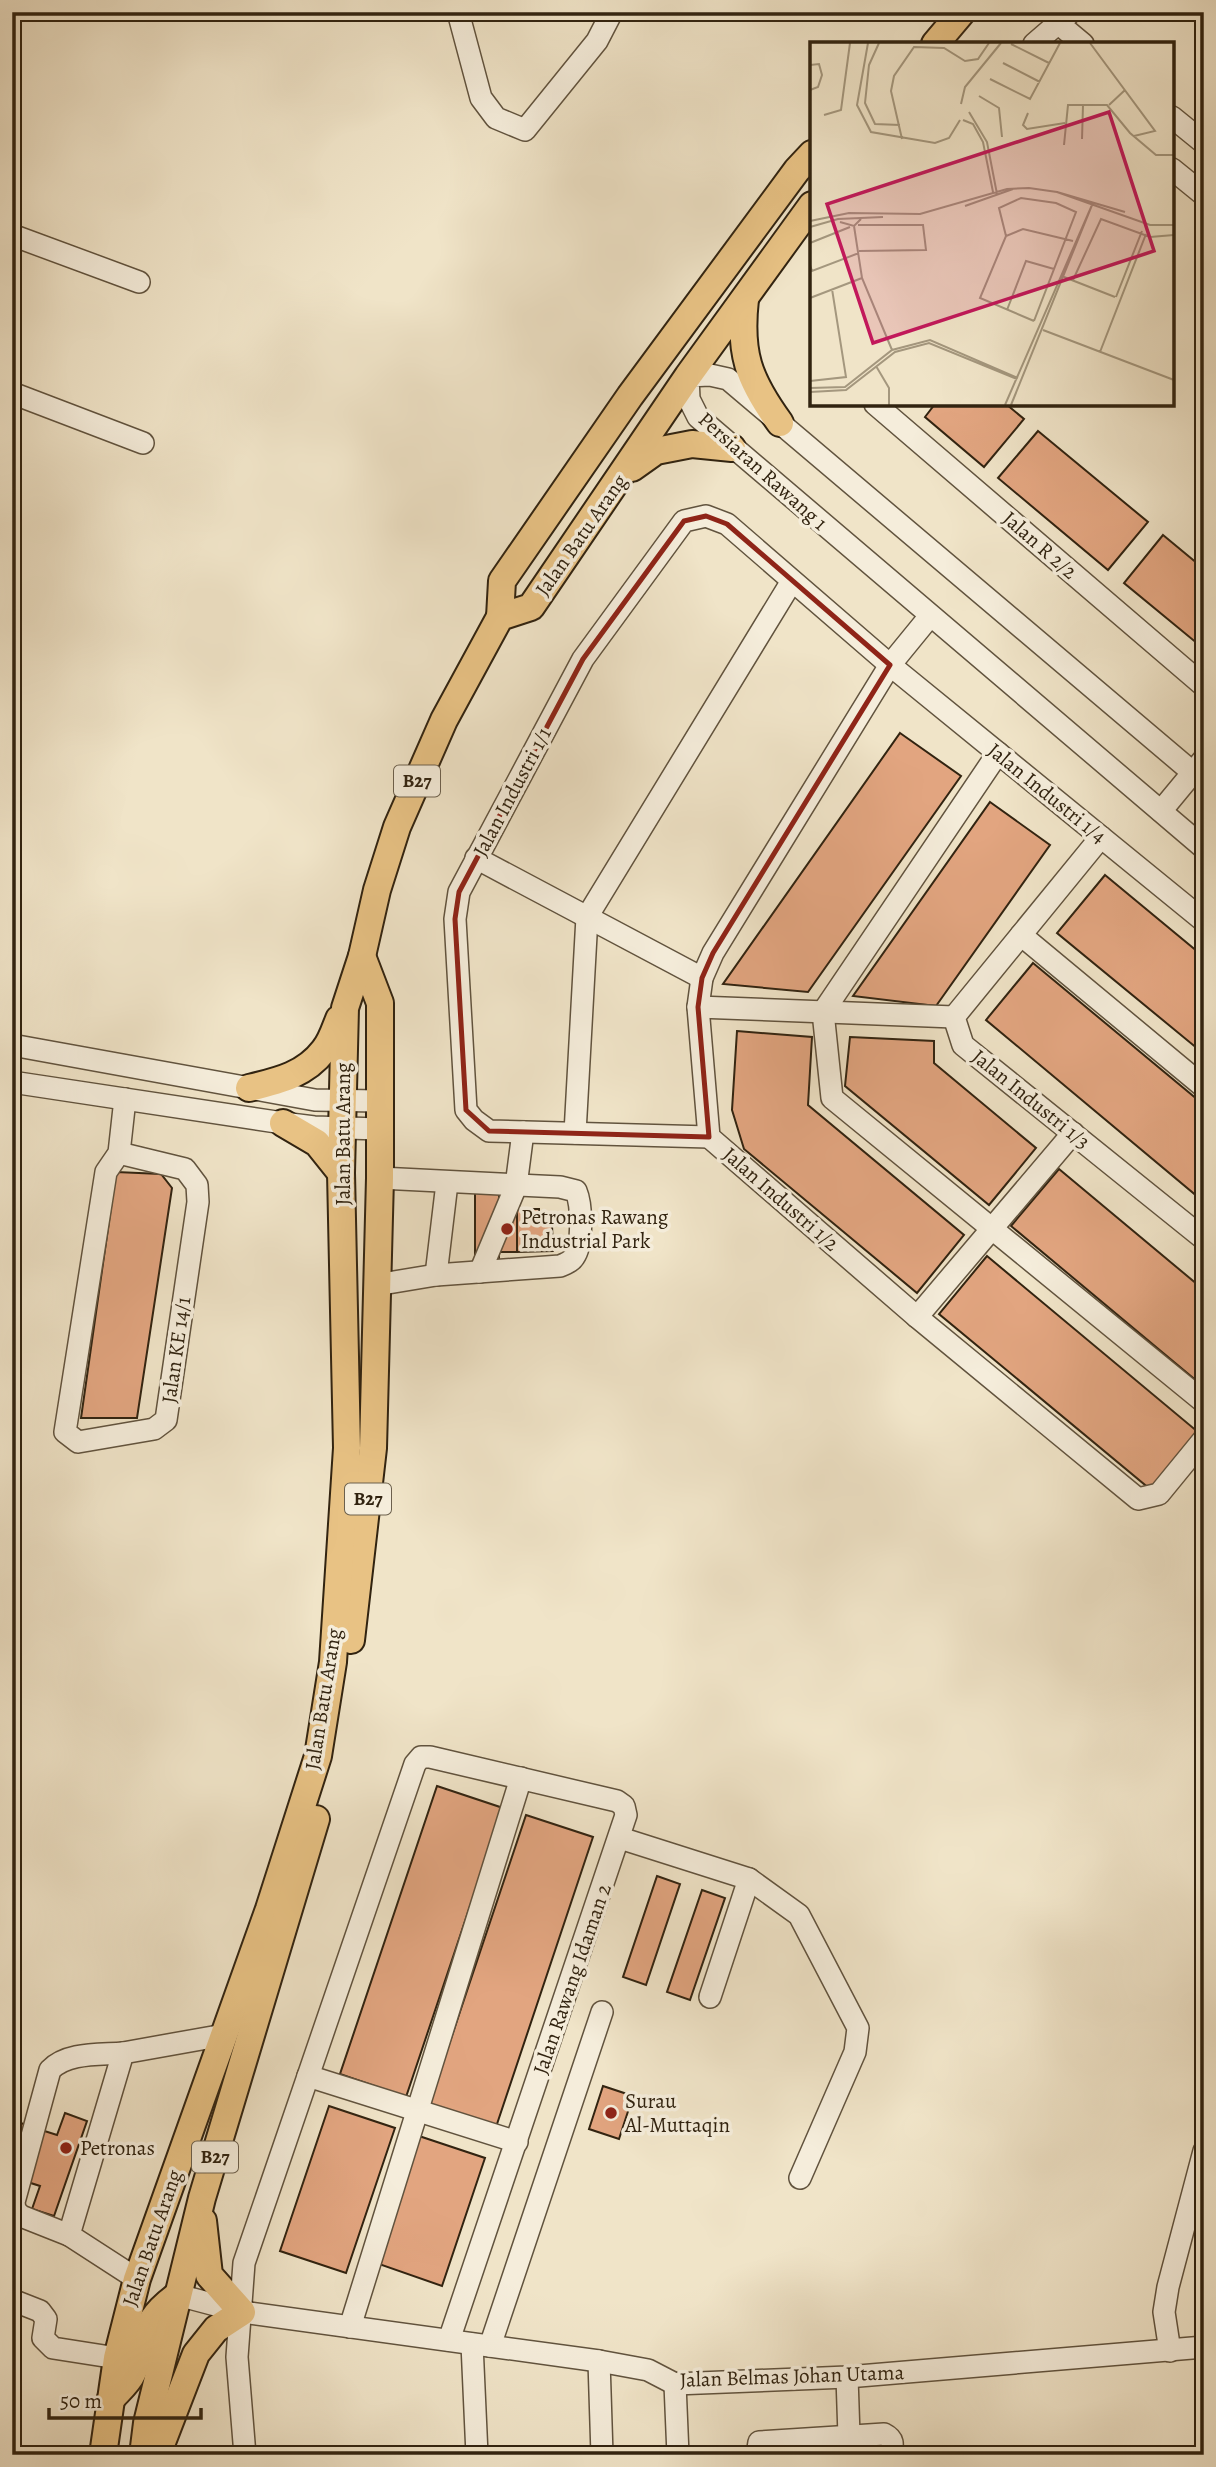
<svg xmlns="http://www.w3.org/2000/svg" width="1216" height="2467" font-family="Alegreya,serif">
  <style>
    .building { fill: #e2a580; stroke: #312310; stroke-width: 2 }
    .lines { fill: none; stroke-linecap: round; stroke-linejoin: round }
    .minor-casing { stroke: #61533e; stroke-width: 24 }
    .major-casing { stroke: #312310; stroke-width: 30 }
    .minor { stroke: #f5eddb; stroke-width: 21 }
    .major { stroke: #e8c284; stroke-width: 26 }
    .marked { fill: none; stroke: #8f2418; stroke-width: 5; stroke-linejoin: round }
    .poi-dot { fill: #8f2418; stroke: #f5eddb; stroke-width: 2.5 }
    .labels { text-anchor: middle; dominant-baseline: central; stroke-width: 7; stroke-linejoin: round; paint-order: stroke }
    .shield { fill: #f5eddb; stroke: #6c604d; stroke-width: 2 }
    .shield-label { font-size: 19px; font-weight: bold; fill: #312310 }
    .street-label { font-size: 21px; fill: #312310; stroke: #f5eddb }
    .poi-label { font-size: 21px; fill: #312310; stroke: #f5eddb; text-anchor: start }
    .inset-road { fill: none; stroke: #a4977e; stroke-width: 2 }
    .view { fill: #c2185b; fill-opacity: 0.15; stroke: #c2185b; stroke-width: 3.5 }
    .inset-edge { fill: none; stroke: #312310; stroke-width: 3.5 }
  </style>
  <rect width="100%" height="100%" fill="#f0e4c8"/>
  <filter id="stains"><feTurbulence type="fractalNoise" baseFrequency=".00286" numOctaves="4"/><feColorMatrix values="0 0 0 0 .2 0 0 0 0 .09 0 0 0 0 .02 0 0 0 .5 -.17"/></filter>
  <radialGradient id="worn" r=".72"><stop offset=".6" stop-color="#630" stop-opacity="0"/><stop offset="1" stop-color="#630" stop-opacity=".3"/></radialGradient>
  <!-- building -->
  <g class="building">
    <path d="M935 404H1006L1024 419 984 467 925 417Z"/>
    <path d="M1038 431 1148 522 1108 570 998 478Z"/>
    <path d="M1163 535 1204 569V649L1124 583Z"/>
    <path d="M900 733 961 776 808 992 723 984Z"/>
    <path d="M990 802 1050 845 936 1006 853 996Z"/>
    <path d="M1105 875 1204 957V1054L1057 933Z"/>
    <path d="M1033 963 1204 1105V1202L986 1020Z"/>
    <path d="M737 1031 812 1037 808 1105 964 1235 917 1293 744 1149 732 1110Z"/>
    <path d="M850 1037 934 1041V1063L1036 1148 989 1205 845 1086Z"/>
    <path d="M1059 1169 1204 1290V1387L1011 1226Z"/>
    <path d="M116 1172 161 1174 172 1188 137 1418H81Z"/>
    <path d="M475 1187H499V1201H517V1252H499V1261H475Z"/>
    <path d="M517 1209H539V1225H552L553 1251 517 1252Z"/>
    <path d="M987 1256 1198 1432 1150 1489 939 1314Z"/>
    <path d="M437 1786 503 1808 406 2097 340 2074Z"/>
    <path d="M526 1815 593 1837 496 2127 429 2104Z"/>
    <path d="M657 1876 680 1884 646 1985 623 1977Z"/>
    <path d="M702 1890 725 1898 690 2000 667 1992Z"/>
    <path d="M603 2086 633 2096 619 2139 589 2129Z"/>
    <path d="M329 2106 395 2128 346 2273 280 2251Z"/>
    <path d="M65 2113 87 2121 54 2216 32 2209 40 2186 15 2178 32 2127 57 2135Z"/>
    <path d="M18 2122 32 2127 12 2177V2139Z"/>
    <path d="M419 2136 485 2158 442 2286 376 2263Z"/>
  </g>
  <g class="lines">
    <!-- minor casing -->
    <g class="minor-casing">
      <g id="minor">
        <path d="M458 12 481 98 496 118 525 130 597 41 612 12"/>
        <path d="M1059 24 1083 44"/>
        <path d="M1034 44 1071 12"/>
        <path d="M1172 117 1204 143"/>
        <path d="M1172 169 1204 195"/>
        <path d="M12 235 139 282"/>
        <path d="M12 393 143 443"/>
        <path d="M875 404 1204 686"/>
        <path d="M930 616 890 665 713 953 702 978 698 1007 709 1137 917 1317 1138 1499 1159 1494 1204 1439"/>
        <path d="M998 753 823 1012 832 1098 1204 1402"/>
        <path d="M1204 782 728 379 710 375 688 376 689 399 698 417 1204 848"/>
        <path d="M1161 811 1204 759"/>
        <path d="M1101 837 954 1017 963 1045 1204 1239"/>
        <path d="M476 858 702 978"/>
        <path d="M1021 935 1204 1087"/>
        <path d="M698 1007 954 1017"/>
        <path d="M12 1045 315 1100 379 1101"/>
        <path d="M12 1082 283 1123 314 1127 380 1129"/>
        <path d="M575 1133 587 917 792 581"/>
        <path d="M709 1137 489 1131 474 1120 466 1110 455 919 459 892 583 659 684 521 706 516 727 524 890 665 1204 921"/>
        <path d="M119 1153 185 1169 197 1185 198 1202 166 1420 154 1429 78 1442 65 1432 106 1172 119 1153 125 1099"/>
        <path d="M480 1272 516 1186 523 1132"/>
        <path d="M436 1275 447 1183"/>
        <path d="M376 1285 436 1275 560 1266C565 1264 571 1262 574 1257 583 1245 582 1205 576 1191L560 1187 380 1178"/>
        <path d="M917 1317 1073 1133"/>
        <path d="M620 1838 749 1879 799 1915 858 2028 855 2052 800 2178"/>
        <path d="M710 1997 749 1879"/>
        <path d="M308 2076 517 2142"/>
        <path d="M69 2235 21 2216 15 2210 14 2202 50 2070C67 2052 100 2055 123 2053"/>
        <path d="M137 2279 69 2235 123 2053 224 2035"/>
        <path d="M178 2295 242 2312 599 2361 648 2370 675 2384 847 2377 1204 2347"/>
        <path d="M12 2300 40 2311 46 2319 43 2338 53 2348 117 2358"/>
        <path d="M350 2327 521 1778"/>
        <path d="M472 2344 477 2455"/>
        <path d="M490 2346 602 2012"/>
        <path d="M1170 2351 1164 2312 1168 2287 1204 2151"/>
        <path d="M599 2361 602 2455"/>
        <path d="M847 2377 849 2436"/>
        <path d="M675 2384 678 2455"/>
        <path d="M245 2455 237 2357 244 2263 415 1764 421 1757H430L617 1801 624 1806 626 1815 449 2340"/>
        <path d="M757 2455 759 2442 884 2434C894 2439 893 2444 891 2455"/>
      </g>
    </g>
    <!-- major casing -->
    <g class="major-casing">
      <g id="major">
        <path d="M935 44 962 12"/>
        <path d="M745 299C739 353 748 379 780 423"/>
        <path d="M632 468 656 451 692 444 732 448"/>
        <path d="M500 617 502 581 630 396 797 170 812 154"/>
        <path d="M249 1088C278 1081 305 1075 324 1050 331 1042 335 1029 339 1019"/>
        <path d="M283 1123 317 1143 341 1173"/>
        <path d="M351 1640 373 1448 380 1178V1003L362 956"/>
        <path d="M111 2399C118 2391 128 2383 132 2374 151 2336 138 2324 178 2295"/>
        <path d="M103 2455 117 2358 137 2279 269 1909 318 1756 333 1662 347 1448 341 1173 345 1008 362 956 377 890 397 827 444 720 500 617 531 607 688 376 812 205"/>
        <path d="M143 2455 147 2423 202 2198 316 1819"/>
        <path d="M157 2455 196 2354 216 2329 242 2312 209 2275 203 2221"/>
      </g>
    </g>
    <!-- minor -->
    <use href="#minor" class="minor"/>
    <!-- major -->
    <use href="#major" class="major"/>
  </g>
  <!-- marked area -->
  <path class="marked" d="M706 516 727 524 890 665 713 953 702 978 698 1007 709 1137 489 1131 466 1110 455 919 459 892 583 659 684 521Z"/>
  <!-- markers -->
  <g class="poi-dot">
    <circle cx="507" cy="1229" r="7"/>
    <circle cx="611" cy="2113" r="7"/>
    <circle cx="66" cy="2148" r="7"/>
  </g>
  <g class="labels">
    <!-- shield labels -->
    <g class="shield">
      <rect x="394" y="765.5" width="46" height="31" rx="5"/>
      <rect x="345" y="1483.5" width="46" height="31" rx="5"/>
      <rect x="192" y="2141.5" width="46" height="31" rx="5"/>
    </g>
    <g class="shield-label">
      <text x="417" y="781">B27</text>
      <text x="368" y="1499">B27</text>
      <text x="215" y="2157">B27</text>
    </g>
    <!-- street labels -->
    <g class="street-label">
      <text transform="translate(763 471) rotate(42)">Persiaran Rawang 1</text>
      <text transform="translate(581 535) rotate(-55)">Jalan Batu Arang</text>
      <text transform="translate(1040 545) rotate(41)">Jalan R 2/2</text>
      <text transform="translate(512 792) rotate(-62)">Jalan Industri 1/1</text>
      <text transform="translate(1047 793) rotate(39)">Jalan Industri 1/4</text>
      <text transform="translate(1031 1099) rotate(39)">Jalan Industri 1/3</text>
      <text transform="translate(343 1134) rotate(-90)">Jalan Batu Arang</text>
      <text transform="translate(781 1199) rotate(41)">Jalan Industri 1/2</text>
      <text transform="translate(176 1350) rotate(-82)">Jalan KE 14/1</text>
      <text transform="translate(323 1699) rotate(-81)">Jalan Batu Arang</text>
      <text transform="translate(572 1979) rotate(-71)">Jalan Rawang Idaman 2</text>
      <text transform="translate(152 2238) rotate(-71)">Jalan Batu Arang</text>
      <text transform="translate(792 2376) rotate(-2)">Jalan Belmas Johan Utama</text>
    </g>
    <!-- poi labels -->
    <g class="poi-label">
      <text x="521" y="1217">Petronas Rawang<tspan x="521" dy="24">Industrial Park</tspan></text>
      <text x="625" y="2101">Surau<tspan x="625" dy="24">Al-Muttaqin</tspan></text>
      <text x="80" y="2148">Petronas</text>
    </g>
  </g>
  <!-- overview -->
  <g transform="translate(810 42)">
    <rect width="364" height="364" fill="#f0e4c8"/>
    <path class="inset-road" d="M58 1 47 63 61 90 125 101 139 96 150 78M69 1 59 23 55 61 65 82 90 83M280 1 345 89 324 94M201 2 239 21M193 21 230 40M0 23 9 22 12 33 8 45 0 48M180 37 220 57 250 1M169 54 189 66 192 95M151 62 155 45 191 1M299 63 315 48M159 70 177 100 187 152M218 71 213 83 217 87 255 81M14 73 31 68 40 1M153 78 163 82 173 100 183 150M92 97 81 49 84 34 104 5 134 6 155 19 168 17 179 1M272 97 273 63M254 103 258 63H297L320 91 346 113H364M247 150 315 170M155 164 203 147M0 179 39 171 110 172 197 147 219 146 247 150 340 183H364M30 180 44 184 51 177M48 183H113L116 208 49 209M44 184 52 236 82 308M0 185 28 177 73 175M196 194 189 166 211 156 246 161 266 170 224 279M0 201 40 185M0 223 2 229 49 211M254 235 305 255M263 238 291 177 340 195 364 193M306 255 332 189M0 256 52 236M197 268 216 219 244 227M224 279 170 256 196 194 213 187 263 199M233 288 364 338M290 310 336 192M66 324 79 346V363M0 339 36 335 22 247M0 346 35 345 82 308 120 298 208 336M0 350 36 348 85 310 119 301 207 337M195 363 282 163M201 363 282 163"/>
    <path class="view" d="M299 70 344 209 63 301 17 162Z"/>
    <rect width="364" height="364" class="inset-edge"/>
  </g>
  <!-- margin -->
  <rect width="1216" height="2467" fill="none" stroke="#f0e4c8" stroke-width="42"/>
  <rect x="14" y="14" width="1188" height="2439" fill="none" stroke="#312310" stroke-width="3.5"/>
  <rect x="21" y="21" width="1174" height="2425" fill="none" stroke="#312310" stroke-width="2"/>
  <!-- scale -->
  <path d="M49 2408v10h152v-10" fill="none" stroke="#312310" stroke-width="3.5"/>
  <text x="60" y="2408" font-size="21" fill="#312310" stroke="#f5eddb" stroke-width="5" paint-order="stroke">50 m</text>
  <rect width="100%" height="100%" filter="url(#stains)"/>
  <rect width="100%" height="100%" fill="url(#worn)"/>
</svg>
